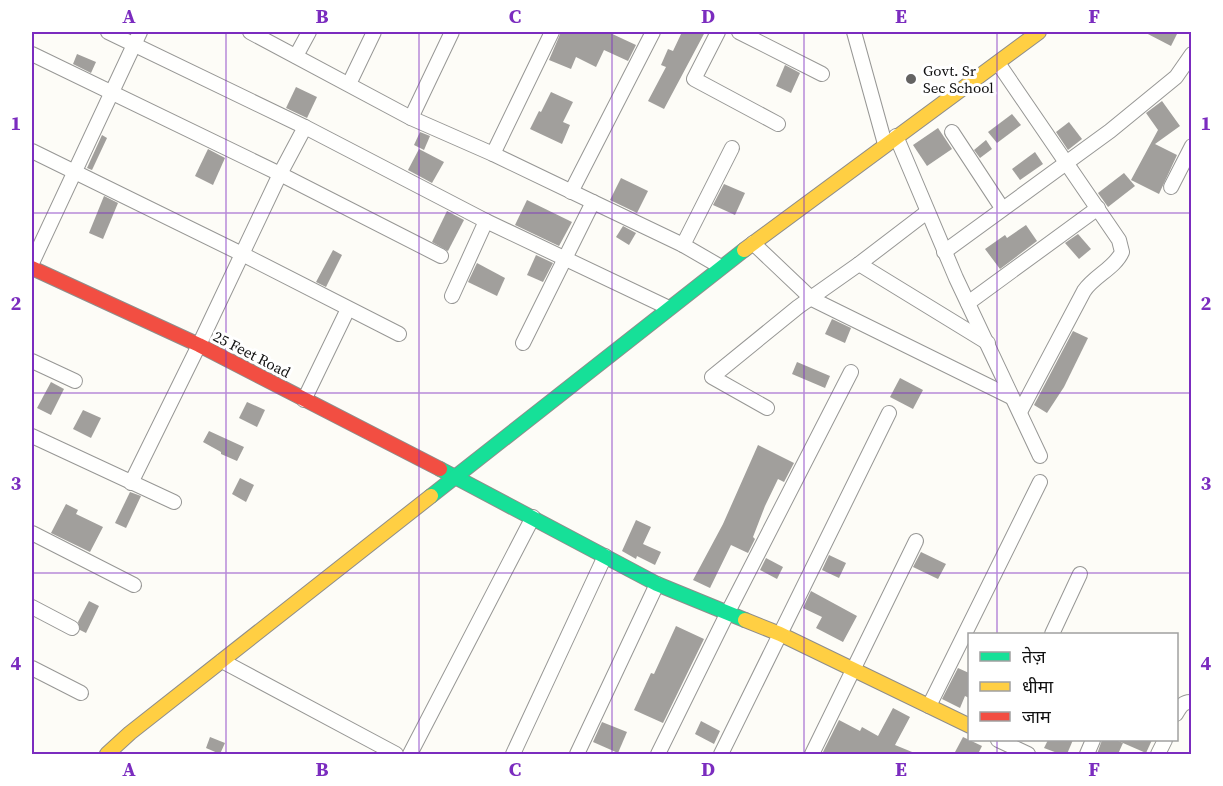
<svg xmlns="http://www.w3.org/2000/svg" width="1223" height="786" font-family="'Source Serif 4','Noto Sans Devanagari',serif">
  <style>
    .building { fill: #a19f9c }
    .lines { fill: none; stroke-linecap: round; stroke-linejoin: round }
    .street-casing { stroke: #979795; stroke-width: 16 }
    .fast-casing { stroke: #8e8d8b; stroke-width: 16 }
    .slow-casing { stroke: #8e8d8b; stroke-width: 16 }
    .jam-casing { stroke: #8e8d8b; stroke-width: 16 }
    .street { stroke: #fffffe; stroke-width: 14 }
    .fast { stroke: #16e098; stroke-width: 14 }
    .slow { stroke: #ffcf43; stroke-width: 14 }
    .jam { stroke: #f24e42; stroke-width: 14 }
    .grid { fill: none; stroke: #7b2cbf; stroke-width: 1.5; stroke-opacity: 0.55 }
    .poi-dot { fill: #646362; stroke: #fff; stroke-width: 2 }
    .labels { text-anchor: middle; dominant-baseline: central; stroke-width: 6; stroke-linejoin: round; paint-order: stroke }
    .poi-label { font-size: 15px; fill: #111; stroke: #fff; text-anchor: start }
    .street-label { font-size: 15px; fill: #111; stroke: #fff }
    .neatline { fill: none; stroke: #7b2cbf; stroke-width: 2 }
    .grid-label { font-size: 20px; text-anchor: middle; font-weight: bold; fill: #7b2cbf }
  </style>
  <rect width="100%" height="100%" fill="#fdfcf7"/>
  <!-- building -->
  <g class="building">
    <path d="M561 32H608L636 45 628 61 604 50 596 67 576 57 571 69 549 60Z"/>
    <path d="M682 32H705L664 109 648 101 666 67 661 65 668 49 673 51Z"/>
    <path d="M1144 32H1178L1171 46Z"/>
    <path d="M77 54 96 62 91 73 73 64Z"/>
    <path d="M785 65 800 73 791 93 776 86Z"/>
    <path d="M296 87 317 97 307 118 286 108Z"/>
    <path d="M551 92 573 102 563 122 570 125 562 144 530 129 539 111 541 112Z"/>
    <path d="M1162 101 1180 126 1155 144 1177 155 1159 194 1131 180 1158 130 1146 113Z"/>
    <path d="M1012 114 1021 125 997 143 988 132Z"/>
    <path d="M1069 122 1082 139 1068 150 1056 132Z"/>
    <path d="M938 128 952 149 927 166 913 145Z"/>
    <path d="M420 132 430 136 424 150 414 145Z"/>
    <path d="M102 135 107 138 92 170 87 168Z"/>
    <path d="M986 140 992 149 980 158 974 150Z"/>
    <path d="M208 149 225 158 213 185 195 176Z"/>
    <path d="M419 149 444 162 432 183 408 170Z"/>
    <path d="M1035 152 1043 164 1020 180 1012 169Z"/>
    <path d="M1124 173 1135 186 1108 207 1098 193Z"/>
    <path d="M621 178 648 191 637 213 610 200Z"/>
    <path d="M724 184 745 193 735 215 713 205Z"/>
    <path d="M104 196 118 203 103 239 89 233Z"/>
    <path d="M527 200 572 222 559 246 515 225Z"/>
    <path d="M447 211 464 220 448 251 432 242Z"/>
    <path d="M1026 225 1037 241 1000 269 985 249 1005 235 1007 238Z"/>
    <path d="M623 226 636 233 629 245 616 237Z"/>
    <path d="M1078 234 1091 249 1079 259 1065 243Z"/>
    <path d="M333 250 342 255 326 287 316 282Z"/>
    <path d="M536 255 553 263 543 282 527 275Z"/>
    <path d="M477 263 505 278 497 296 468 282Z"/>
    <path d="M832 319 851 328 845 343 825 334Z"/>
    <path d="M1073 331 1088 338 1064 387 1047 413 1034 405Z"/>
    <path d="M797 362 830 376 825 388 792 374Z"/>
    <path d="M900 378 923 390 913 409 890 397Z"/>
    <path d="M51 382 64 389 51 415 37 408Z"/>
    <path d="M247 402 265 410 257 427 239 418Z"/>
    <path d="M83 410 101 418 91 438 73 429Z"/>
    <path d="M209 431 244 447 237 461 221 454V452L203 442Z"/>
    <path d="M758 445 794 463 784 482 778 479 765 506 753 537 755 539 748 553 731 545 710 588 693 580 723 524Z"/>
    <path d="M240 478 254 485 246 502 232 494Z"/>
    <path d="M130 492 141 496 126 528 115 523Z"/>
    <path d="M66 504 78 510 76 514 103 527 90 552 51 533Z"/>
    <path d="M636 520 651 527 643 544 661 552 655 565 637 556 636 559 622 551Z"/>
    <path d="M921 552 946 564 938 579 913 567Z"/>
    <path d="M829 555 846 563 839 578 822 570Z"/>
    <path d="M766 558 783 567 777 579 760 570Z"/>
    <path d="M811 591 857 616 843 642 816 628 822 617 803 608Z"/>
    <path d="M89 601 99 606 86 633 80 630 78 622Z"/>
    <path d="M676 626 704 639 663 723 634 710 651 673 654 674Z"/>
    <path d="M958 668 969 673V698L965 696 960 708 942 699Z"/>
    <path d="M893 708 910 717 895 745 917 754H822L839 720 860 731 862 727 878 736Z"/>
    <path d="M701 721 720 731 714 744 695 734Z"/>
    <path d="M602 722 627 732 618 753 593 742Z"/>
    <path d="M210 737 225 743 220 754 206 748Z"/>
    <path d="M963 737 982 746 978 754H954Z"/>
    <path d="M1048 740H1073L1067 754H1060L1044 748Z"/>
    <path d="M1102 740H1116L1123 743 1118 754H1097Z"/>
    <path d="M1116 740H1152L1146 753Z"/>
  </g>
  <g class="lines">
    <!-- street casing -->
    <g class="street-casing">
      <g id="street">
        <path d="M108 32 305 127 486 221"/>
        <path d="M250 32 411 118 493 154 593 202 683 245 721 267"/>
        <path d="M718 32 694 79 778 124"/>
        <path d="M739 32 822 74"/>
        <path d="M854 32 885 144"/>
        <path d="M32 54 280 174 441 256"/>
        <path d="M296 56 309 32"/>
        <path d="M998 63 1119 240 1122 252C1115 268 1094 276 1084 291L1020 412"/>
        <path d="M349 84 374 32"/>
        <path d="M411 118 452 32"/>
        <path d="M952 132 1002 208"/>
        <path d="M896 136 956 278 1040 456"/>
        <path d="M32 151 242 254 399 334"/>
        <path d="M493 154 552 32"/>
        <path d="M1171 187 1192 146"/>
        <path d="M571 192 653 32"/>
        <path d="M753 243 812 299 1011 397"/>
        <path d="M683 245 732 148"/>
        <path d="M944 252 1110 131 1176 77 1192 54"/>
        <path d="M32 263 140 32"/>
        <path d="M859 264 988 343"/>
        <path d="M452 296 486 221 669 308"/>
        <path d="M968 303 1098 208"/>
        <path d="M523 343 593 202"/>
        <path d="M32 361 75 381"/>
        <path d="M304 400 348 309"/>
        <path d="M767 408 712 377 798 307 859 264 927 212"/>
        <path d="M32 436 174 502"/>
        <path d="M131 483 199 345 280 174 305 127"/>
        <path d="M32 533 134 585"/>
        <path d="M32 607 72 628"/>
        <path d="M1052 634 1080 574"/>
        <path d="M222 661 396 754"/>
        <path d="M32 668 81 693"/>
        <path d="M929 706 1040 482"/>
        <path d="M1176 714C1180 707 1183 701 1192 702"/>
        <path d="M998 740 1028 754"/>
        <path d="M410 754 533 517"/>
        <path d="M513 754 605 556"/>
        <path d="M577 754 657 584"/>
        <path d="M658 754 728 612 851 372"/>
        <path d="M721 754 889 413"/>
        <path d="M812 754 916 541"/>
        <path d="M1087 754 1093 740"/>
        <path d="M1158 754 1165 740"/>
      </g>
    </g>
    <!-- fast casing -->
    <g class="fast-casing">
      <g id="fast">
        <path d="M440 469 657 584 745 620"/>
        <path d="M431 496 744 250"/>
      </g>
    </g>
    <!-- slow casing -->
    <g class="slow-casing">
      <g id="slow">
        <path d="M744 250 1039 32"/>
        <path d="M745 620 780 634 970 726"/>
        <path d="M107 754 130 733 431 496"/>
      </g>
    </g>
    <!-- jam casing -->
    <g class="jam-casing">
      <path id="jam" d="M32 268 199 345 440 469"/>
    </g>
    <!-- street -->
    <use href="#street" class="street"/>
    <!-- fast -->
    <use href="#fast" class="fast"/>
    <!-- slow -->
    <use href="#slow" class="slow"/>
    <!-- jam -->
    <use href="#jam" class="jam"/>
  </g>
  <!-- grid -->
  <path class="grid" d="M226 32V754M419 32V754M612 32V754M804 32V754M997 32V634M32 213H1192M32 393H1192M32 573H1192M997 740V754"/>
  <!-- markers -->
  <circle class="poi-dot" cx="911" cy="79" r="6"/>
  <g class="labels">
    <!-- poi labels -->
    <g class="poi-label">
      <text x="923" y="70">Govt. Sr<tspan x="923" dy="17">Sec School</tspan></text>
    </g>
    <!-- street labels -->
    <g class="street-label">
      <text transform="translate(252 354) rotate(27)">25 Feet Road</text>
    </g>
  </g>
  <!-- border -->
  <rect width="1223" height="786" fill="none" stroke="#ffffff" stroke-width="66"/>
  <!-- legend -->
  <rect x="968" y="633" width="210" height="108" fill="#ffffff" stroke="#a0a0a0" stroke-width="1.5"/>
  <rect x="980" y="652" width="30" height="9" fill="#16e098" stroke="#a0a0a0" stroke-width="1.5"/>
  <text x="1022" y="663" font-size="18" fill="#111111">तेज़</text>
  <rect x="980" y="682" width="30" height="9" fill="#ffcf43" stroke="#a0a0a0" stroke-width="1.5"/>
  <text x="1022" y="693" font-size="18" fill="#111111">धीमा</text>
  <rect x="980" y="712" width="30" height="9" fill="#f24e42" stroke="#a0a0a0" stroke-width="1.5"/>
  <text x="1022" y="723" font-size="18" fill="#111111">जाम</text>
  <rect x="33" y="33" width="1157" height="720" class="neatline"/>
  <g class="grid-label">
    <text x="129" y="23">A</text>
    <text x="322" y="23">B</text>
    <text x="515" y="23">C</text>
    <text x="708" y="23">D</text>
    <text x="901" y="23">E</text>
    <text x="1094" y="23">F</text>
    <text x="16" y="130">1</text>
    <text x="1206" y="130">1</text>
    <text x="16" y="310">2</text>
    <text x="1206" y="310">2</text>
    <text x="16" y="490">3</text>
    <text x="1206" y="490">3</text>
    <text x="16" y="670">4</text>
    <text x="1206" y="670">4</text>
    <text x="129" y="776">A</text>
    <text x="322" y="776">B</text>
    <text x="515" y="776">C</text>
    <text x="708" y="776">D</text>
    <text x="901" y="776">E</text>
    <text x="1094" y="776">F</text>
  </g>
</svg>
